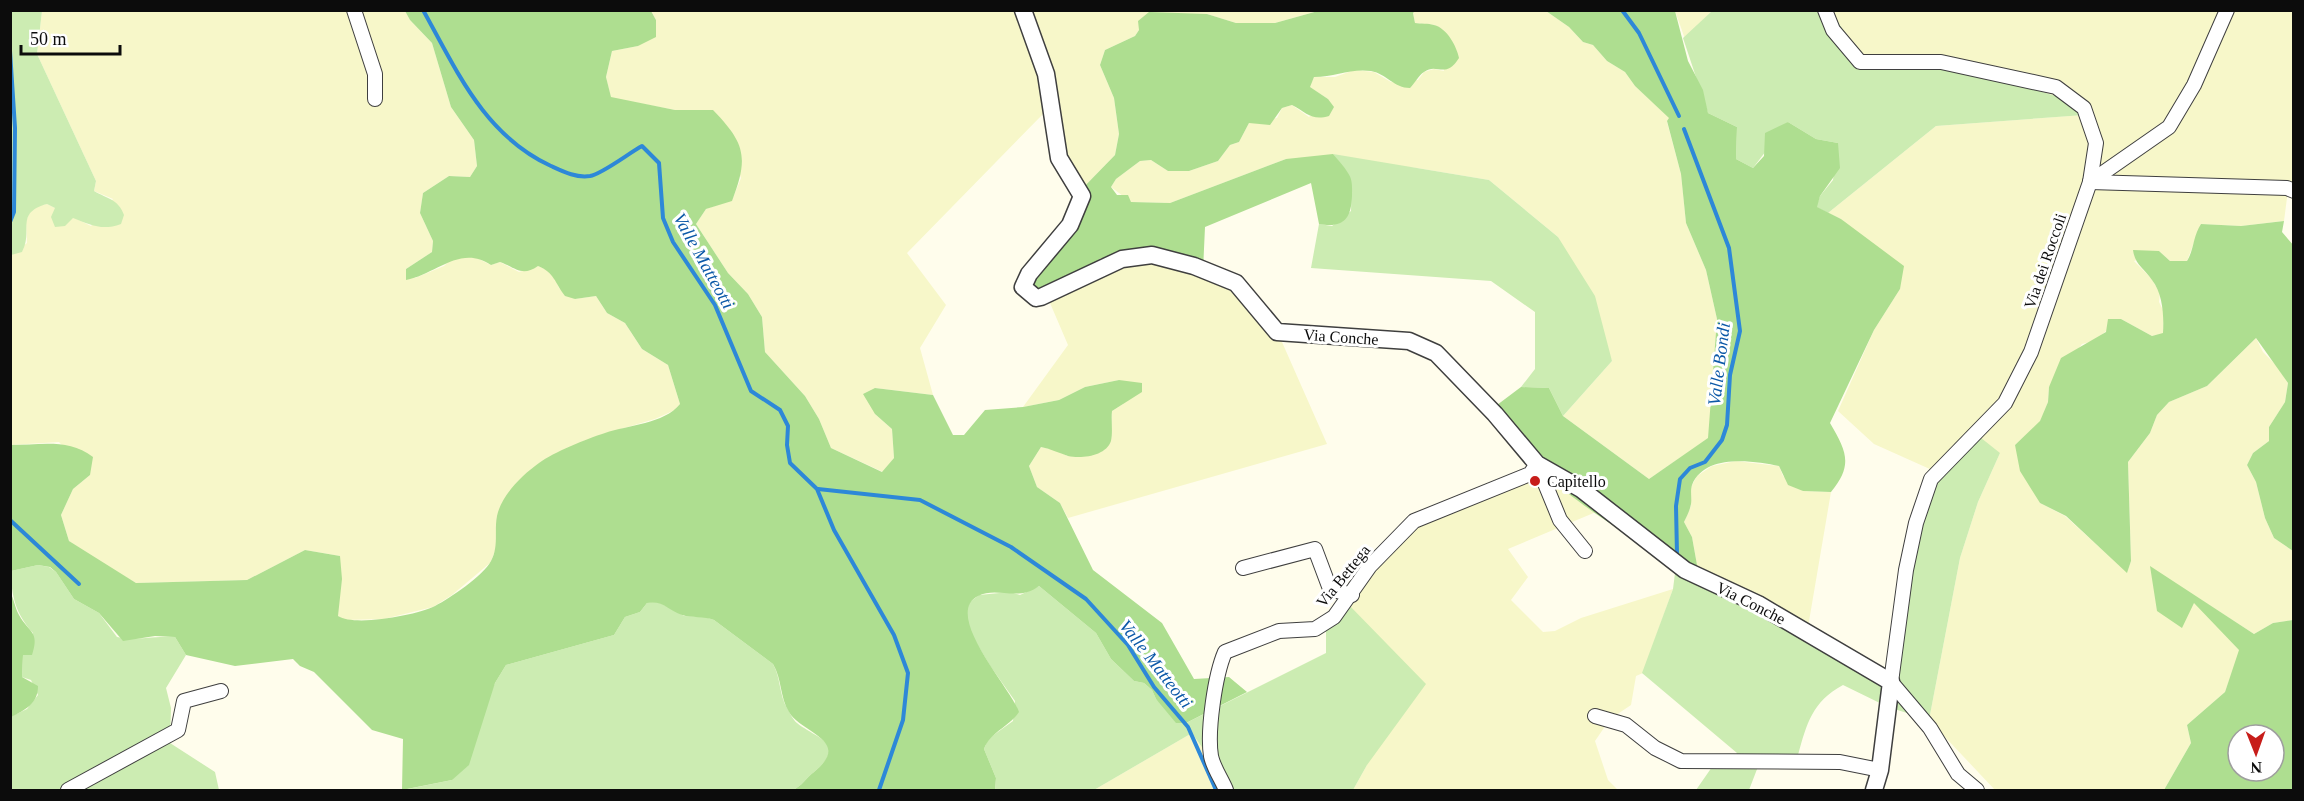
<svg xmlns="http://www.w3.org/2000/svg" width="2304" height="801" font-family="'Times New Roman',serif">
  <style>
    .farmland { fill: #f7f7c9 }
    .green { fill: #ccecb2 }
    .forest { fill: #aede90; fill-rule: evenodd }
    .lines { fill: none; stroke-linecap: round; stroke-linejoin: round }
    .stream { stroke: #2d88d8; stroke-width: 4 }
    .minor-casing { stroke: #3f3f3f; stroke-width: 16 }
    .tertiary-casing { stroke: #3f3f3f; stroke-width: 19 }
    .minor { stroke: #fff; stroke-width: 14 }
    .tertiary { stroke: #fff; stroke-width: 16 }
    .poi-dot { fill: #c71d1a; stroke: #fff; stroke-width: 2 }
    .labels { text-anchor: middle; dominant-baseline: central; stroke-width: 6; stroke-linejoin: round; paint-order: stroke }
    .street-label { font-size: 16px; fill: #0c0c0c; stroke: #fff }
    .poi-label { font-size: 16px; fill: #0c0c0c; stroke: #fff; text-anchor: start }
    .water-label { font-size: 18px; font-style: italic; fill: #0c59a8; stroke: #fff }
  </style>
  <rect width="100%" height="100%" fill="#fffdec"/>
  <!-- farmland -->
  <g class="farmland">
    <path d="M42 11H405L410 20 432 43 451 107 474 140 477 166 470 177 449 176 423 193 420 213 433 241 432 252 406 269 415 278 444 266 451 259 473 256 491 265 500 262 519 272 538 266 548 270 555 277 559 288 575 299 596 296 607 313 625 323 642 349 668 365 680 404 675 410 655 419 604 434 498 515 496 549 490 563 452 595 433 607 384 619 344 620 338 616 340 556 305 550 247 580 136 583 89 556 69 541 61 515 73 489 90 475 59 442 11 445V255L27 243 26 222 29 213 37 206 47 204 91 226 113 199 94 191 96 181 37 54Z"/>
    <path d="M651 11H1318L1275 23H1236L1207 14 1139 30 1135 36 1105 50 1100 65 1114 98 1119 134 1115 155 1078 193 1062 175 1043 114 907 253 946 305 920 348 933 395 875 388V414L892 429 894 458 883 472 831 448 819 419 805 396 765 352 762 317 748 294 728 273 696 224 706 209 732 200 741 178 712 110H675L611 98 606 77 612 51 638 46 656 20Z"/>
    <path d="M1415 11H1546L1569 27 1583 42 1593 45 1607 61 1625 72 1635 86 1670 118 1667 122 1681 174 1686 223 1706 270 1717 319 1709 438 1649 479 1563 416 1612 361 1558 237 1489 180 1417 168 1286 159 1170 203 1131 202 1111 187 1116 179 1140 161 1151 160 1168 171H1189L1218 161 1230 145 1239 142 1249 123 1277 118 1282 108 1292 105 1309 117 1328 99 1309 87 1314 77H1335L1354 70 1374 72 1391 82 1418 80 1424 72 1434 69 1444 71 1435 25 1415 23 1413 13Z"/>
    <path d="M1675 11H1712L1685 39Z"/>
    <path d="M1831 11H2293L2294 178 2288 190 2284 221 2241 226 2201 224 2187 261H2170L2159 251 2134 261 2151 278 2160 293 2159 302 2164 312 2163 334 2152 336 2121 319 2094 341 2082 344 2049 387 2048 402 2040 422 2015 445 2040 503 2065 516 2127 572 2131 561 2128 462 2150 433 2157 415 2169 402 2207 386 2256 338 2263 352 2277 366 2288 383 2285 402 2269 427V441L2253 453 2247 465 2256 482 2265 518 2274 538 2293 551V620L2273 623 2254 634 2150 567 2194 602 2240 650 2225 692 2187 725 2191 743 2164 790H1995L1929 720 1960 558 1978 502 2000 453 1932 470 1874 444 1838 411 1874 330 1900 289 1857 234 1841 219 1828 213 1936 126 2083 115 2062 98 1946 62 1869 71Z"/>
    <path d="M1101 258H1148L1230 284 1278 333 1327 444 1068 518 1060 503 1037 487 1029 466 1041 447 1060 451 1067 456 1111 441 1112 411 1123 404 1119 380 1085 387 1059 400 1023 407 1068 345 1047 296Z"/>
    <path d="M1736 461 1779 466 1783 476 1803 491 1831 492 1807 633 1699 576 1692 537 1684 522 1691 506V487L1697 476 1712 466Z"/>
    <path d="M1538 469 1596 512 1508 549 1528 577 1511 600 1543 632 1555 631 1581 618 1673 589 1643 673 1636 676 1631 705 1610 719 1595 741 1608 780 1618 790H1353L1367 765 1348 604 1374 564 1410 529Z"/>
    <path d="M1192 733 1215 766 1226 790H1094Z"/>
  </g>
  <!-- green -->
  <g class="green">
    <path d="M11 10 42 11 37 54 96 181 94 191C108 199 118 199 124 215L121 224C102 231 91 225 73 218L65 226 55 227 51 217 55 208 47 204C14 213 34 231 22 252L11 255Z"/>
    <path d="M1712 11H1831L1869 70 1946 62 2062 98 2084 115 1936 126 1828 213 1816 207 1820 196 1833 180 1838 143 1816 139 1788 122 1753 168 1736 159 1737 127 1708 113 1683 38Z"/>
    <path d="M1333 154 1489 180 1558 237 1595 296 1612 361 1563 416 1549 388 1521 387 1535 369V312L1491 281 1311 268 1319 224 1332 226 1351 211C1352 182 1351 177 1333 154Z"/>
    <path d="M1971 430 2000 453 1978 502 1960 558 1929 720 1888 707 1843 685C1812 702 1807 723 1798 755L1759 764 1749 790H1696L1712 767 1731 764 1737 753 1642 673 1673 589 1676 565 1886 684 1932 470Z"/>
    <path d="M38 565 49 567 56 572 74 599 99 613 117 637C137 641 155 636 175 637L186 655 166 688 171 708 170 743 215 772 219 790H11L10 717 27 709 38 695 31 680 22 677 23 654 33 633C16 614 11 596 11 571Z"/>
    <path d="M1039 586 1096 633 1111 659 1134 681 1144 683 1152 690 1156 699 1186 723 1326 653V624L1348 604 1426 684 1367 765 1353 790H1226L1215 766 1192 733 1094 790H995L996 778 984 749 988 739 1013 721 1015 701 991 667 969 631 966 611 970 602 979 595 1010 592 1020 595Z"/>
    <path d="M657 601 684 616 705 617 714 620 773 664C781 678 779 695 787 708 790 713 793 720 797 723 815 738 849 743 814 772 806 778 802 786 793 790H403L452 780 495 683 506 665 614 635 625 617 640 612 647 603Z"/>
  </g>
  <!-- forest -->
  <g class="forest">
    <path d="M405 11H651L656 20V37L638 46 612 51 606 77 611 97 675 110H713C745 143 749 157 732 201L706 209 696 224 728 273 748 294 762 317 765 352 805 396 819 419 831 448 882 472 894 458 892 429 875 414 863 394 875 388 933 395 953 435H964L985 410 1023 407 1059 400 1085 387 1119 380 1142 383V392L1112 411C1111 420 1113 432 1111 441 1106 456 1082 459 1068 456 1059 453 1051 449 1041 447L1029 466 1037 487 1060 503 1093 570 1162 623 1194 679 1229 677 1247 692 1186 723H1176L1156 699 1152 690 1144 683 1134 681 1111 659 1096 633 1039 586C1018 602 997 586 978 596 942 614 1011 688 1019 712 1009 727 990 732 984 749L996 778 995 790H793C802 786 806 778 814 772 853 740 802 734 789 712 780 698 782 679 773 664L714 620C704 616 692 618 682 615 668 610 663 600 647 603L640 612 625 617 614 635 506 665 495 683 469 765 452 780 402 790 403 739 372 730 314 672 300 666 293 659 235 666 186 655 175 637 155 636 123 641 99 613 74 599 56 572 50 567 38 565 11 571 10 445C41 445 68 438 93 457L90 475 73 489 61 515 69 541 136 583 247 580 305 550 340 556 342 579 338 616C355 627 417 615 435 606 450 598 483 576 491 561 499 546 494 532 497 516 501 496 522 475 539 463 554 452 586 439 605 433 628 425 664 424 680 404L668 365 642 349 625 323 607 313 596 296 575 299 565 296C555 283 554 272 538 266 522 277 516 268 500 262L491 265C461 244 436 274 406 280V269L432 252 433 241 420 213 423 193 449 176 470 177 477 166 474 140 451 107 432 43 410 20Z"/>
    <path d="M1318 11H1415L1413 13 1415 23C1421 24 1428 23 1434 25 1447 28 1457 47 1459 58 1445 80 1437 62 1424 72 1419 75 1415 83 1410 88 1394 88 1387 74 1371 71 1351 68 1335 77 1314 77L1310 87 1328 99 1334 107 1329 116C1312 121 1307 113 1292 105L1282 108 1270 125 1249 123 1239 142 1230 145 1218 161 1189 171H1168L1151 160 1140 161 1116 179 1111 187 1117 195H1128L1131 202 1170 203 1286 159 1333 154C1338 160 1344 166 1348 173 1353 180 1352 188 1352 196 1351 220 1343 228 1319 224L1311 183 1205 227 1203 271 1148 258H1101L1047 296H1026L1078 193 1115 155 1119 134 1114 98 1100 65 1105 50 1135 36 1139 30 1138 21 1149 12 1207 14 1236 23H1275Z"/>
    <path d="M1546 11H1675L1688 61 1703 90 1708 113 1737 127 1736 159 1753 168 1764 156 1765 133 1788 122 1816 139 1838 143 1840 168 1820 196 1817 207 1841 219 1904 266 1900 289 1874 330 1830 423C1847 452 1853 465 1831 492L1803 491 1788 485 1779 466C1754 461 1705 453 1692 485 1690 491 1692 498 1691 504 1690 510 1687 516 1684 522L1692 537 1699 576C1649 552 1581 506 1539 470 1520 454 1505 430 1489 411L1521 387 1549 388 1563 416 1649 479 1708 438 1717 319 1706 270 1686 223 1681 174 1667 121 1669 118 1635 86 1625 72 1607 61 1593 45 1583 42 1569 27Z"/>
    <path d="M2284 221 2282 232 2294 246 2293 551 2274 538 2265 518 2256 482 2247 465 2253 453 2269 441V427L2285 402 2288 383 2256 338 2207 386 2169 402 2157 415 2150 433 2128 462 2131 561 2127 573 2066 516 2040 503 2020 471 2015 445 2040 421 2048 402 2049 387 2061 358 2106 332 2108 319H2121L2152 336 2163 333C2164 316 2163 294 2152 280 2144 268 2135 265 2133 250L2159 251 2170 261H2187C2194 250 2193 236 2201 224L2241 226Z"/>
    <path d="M2150 566 2254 634 2273 623 2293 620V790H2164L2191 743 2187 725 2225 692 2239 650 2194 603 2182 628 2157 611ZM2238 735H2274V771H2238Z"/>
    <path d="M10 592C14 599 15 608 19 615 29 633 40 631 32 655H23L22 677 38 686C38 704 25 710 11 717Z"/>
  </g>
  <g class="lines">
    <!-- stream -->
    <g class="stream">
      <path d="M423 10C457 71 484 135 551 166 564 172 576 178 590 176 602 174 629 153 642 146L659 163 663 218 673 242 715 305 751 391 780 410 788 426 787 445 790 463 817 489 834 530 894 635 908 673 903 720 879 790"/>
      <path d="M1622 10 1639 33 1679 116"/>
      <path d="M10 51 15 128 14 212 10 222"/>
      <path d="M818 489 920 500 1011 547 1086 599 1128 645 1154 687 1188 727 1216 790"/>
      <path d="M10 520 79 584"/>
      <path d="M1677 554 1676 506 1680 479 1690 468 1705 462 1722 440 1727 425 1730 375 1740 331 1729 248 1684 129"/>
    </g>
    <!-- minor casing -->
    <g class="minor-casing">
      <g id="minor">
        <path d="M354 10 375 74V99"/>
        <path d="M1825 10 1833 30 1860 62H1941L2056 87 2084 108 2096 143 2090 182 2031 352 2005 403 1931 479 1916 523 1906 570 1891 682 1930 728 1958 774 1977 790"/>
        <path d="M2090 182 2169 127 2194 85 2227 10"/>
        <path d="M2090 182 2287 188 2294 191"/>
        <path d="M1537 464 1560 520 1585 551"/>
        <path d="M1243 568 1315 549 1330 589 1352 595"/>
        <path d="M1595 716 1626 725 1655 748 1681 761 1840 762 1880 770"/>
        <path d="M68 790 178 730 184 701 221 691"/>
        <path d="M1226 790C1222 780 1213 767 1211 756 1207 731 1215 675 1225 652L1279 631 1315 629 1334 617 1370 566 1414 521 1530 474 1537 464"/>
      </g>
    </g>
    <!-- tertiary casing -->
    <g class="tertiary-casing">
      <path id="tertiary" d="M1023 10 1046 74 1059 158 1082 196 1070 225 1029 274 1023 287 1036 298 1041 297 1122 259 1152 255 1194 266 1236 283 1277 332 1409 341 1436 353 1495 414 1537 464 1581 489 1685 570 1758 604 1891 682 1880 770 1874 790"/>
    </g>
    <!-- minor -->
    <use href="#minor" class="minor"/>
    <!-- tertiary -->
    <use href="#tertiary" class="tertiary"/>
  </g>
  <!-- markers -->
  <circle class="poi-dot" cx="1535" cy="481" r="6"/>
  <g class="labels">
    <!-- street labels -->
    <g class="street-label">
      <text transform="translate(2045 261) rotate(-71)">Via dei Roccoli</text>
      <text transform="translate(1341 337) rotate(4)">Via Conche</text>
      <text transform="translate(1343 576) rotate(-51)">Via Bettega</text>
      <text transform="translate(1751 603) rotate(27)">Via Conche</text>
    </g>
    <!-- poi labels -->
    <g class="poi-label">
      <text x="1547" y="481">Capitello</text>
    </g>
    <!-- water labels -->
    <g class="water-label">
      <text transform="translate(704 261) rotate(61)">Valle Matteotti</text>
      <text transform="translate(1719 364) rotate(-83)">Valle Bondi</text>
      <text transform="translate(1156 664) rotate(52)">Valle Matteotti</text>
    </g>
  </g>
  <!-- border -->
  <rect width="2304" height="801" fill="none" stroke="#0c0c0c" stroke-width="24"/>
  <!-- north arrow -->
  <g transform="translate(2256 753) rotate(179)"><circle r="28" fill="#ffffff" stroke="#9e9e9e" stroke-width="1.5"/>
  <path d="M0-4.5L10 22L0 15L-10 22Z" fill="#c71d1a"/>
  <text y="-9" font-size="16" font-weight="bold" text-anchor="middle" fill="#0c0c0c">N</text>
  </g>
  <!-- scale -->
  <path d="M21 45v9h99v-9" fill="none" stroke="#0c0c0c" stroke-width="3"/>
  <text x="30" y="45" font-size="18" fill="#0c0c0c" stroke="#ffffff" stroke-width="4.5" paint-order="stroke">50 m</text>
</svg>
